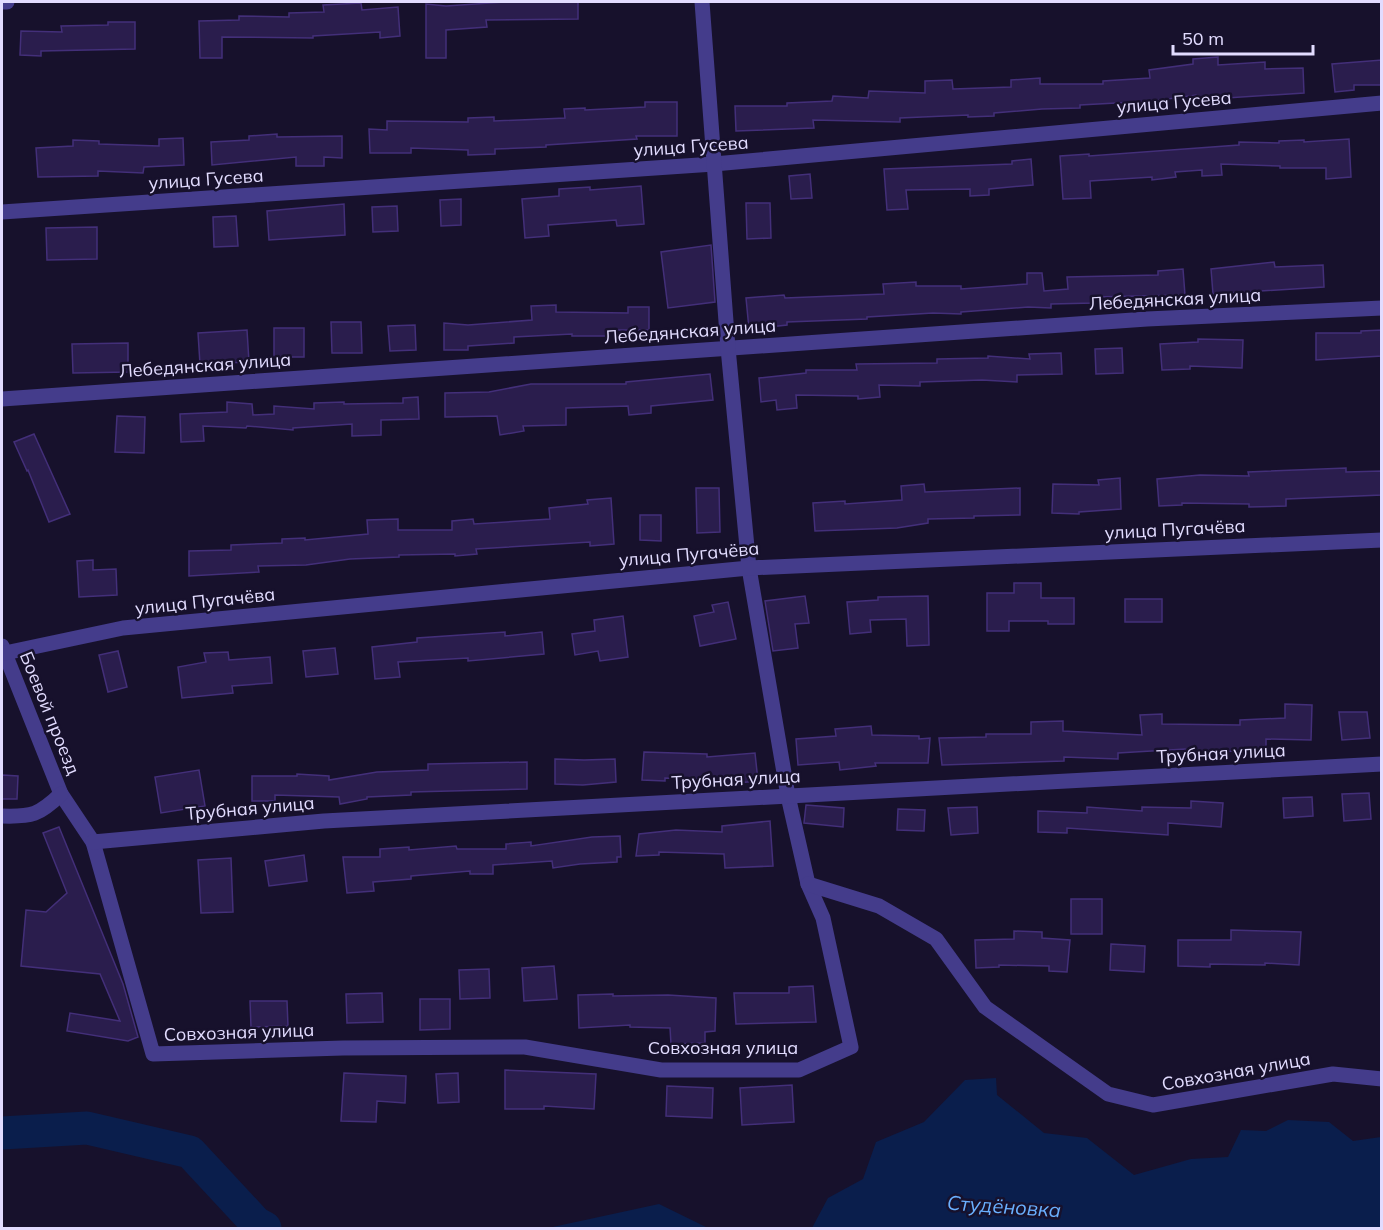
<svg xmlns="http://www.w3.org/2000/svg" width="1383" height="1230" font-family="Mulish,sans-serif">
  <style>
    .water { fill: #0a1e4c }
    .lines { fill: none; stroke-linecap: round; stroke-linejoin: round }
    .river { stroke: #0a1e4c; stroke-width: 33 }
    .building { fill: #2a1d4d; stroke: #432f79; stroke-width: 1.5 }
    .street { stroke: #443c8b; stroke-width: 15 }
    .labels { text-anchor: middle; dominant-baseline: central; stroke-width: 5; stroke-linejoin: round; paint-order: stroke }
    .street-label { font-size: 18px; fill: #e2dcff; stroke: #17112c }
    .water-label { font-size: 20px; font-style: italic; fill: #6ab0ff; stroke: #17112c }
  </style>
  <rect width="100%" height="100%" fill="#17112c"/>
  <!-- water -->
  <g class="water">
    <path d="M996 1078 997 1095 1044 1133 1087 1138 1134 1175 1191 1159 1228 1157 1241 1130 1266 1131 1288 1120 1329 1122 1353 1141 1381 1137V1228H812L828 1198 863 1179 876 1142 924 1122 965 1080Z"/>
    <path d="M659 1204 708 1228H548Z"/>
  </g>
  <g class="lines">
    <!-- river -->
    <path class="river" d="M2 1133 87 1128 190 1152 256 1223 265 1228"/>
  </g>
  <!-- building -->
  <g class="building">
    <path d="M505 2H578V19L486 20 487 27 446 30V58H426V4L446 6Z"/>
    <path d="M361 3 362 10 398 7 400 36 380 38V32L313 36V38L222 37V58H200L199 21 239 20V16L289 17V13L324 12 323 5Z"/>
    <path d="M108 22H135V49L41 51V56L20 55 21 31 62 32 61 26 108 25Z"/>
    <path d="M1218 57V65L1265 62V69L1303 68 1304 93 1196 100V95L1153 101 1080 105V108L1042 109 994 113V116L968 117V115L900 118V122L813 120 814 128 736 131 735 106H787V103L832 101 833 96 868 98 869 91 925 93V81L952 80 953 89 1011 87V80L1040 78V84H1103V81L1150 78 1149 70 1193 64V59Z"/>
    <path d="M1382 60V85H1354V90L1335 92 1332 64Z"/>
    <path d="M645 102H677V136H636L637 139 546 145V147L495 149V154L468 155V150L411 148V153H370L369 129 387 130V121L468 122V118L494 117V121L565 118 564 109 585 108V110L645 107Z"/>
    <path d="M277 134V137L342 136V158L324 157V166H296V157L212 165 211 142 249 140V136Z"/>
    <path d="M183 138 184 165 144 167 143 173 98 171V176L38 177 36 148 73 146V140L99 141V144L159 146V139Z"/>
    <path d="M1349 139 1351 177 1326 179V168H1280V166L1221 164 1222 175 1202 176V170L1175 172 1176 177 1152 180V177L1090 181 1091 198 1063 199 1060 156 1089 154V156L1239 145V142L1279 143V141L1304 140V142Z"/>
    <path d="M1031 159 1033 185 989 189V195L970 196V189L906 190 908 209 887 210 884 169 1012 164V161Z"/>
    <path d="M810 174 812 198 791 199 789 176Z"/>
    <path d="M641 186 644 224 617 226 616 220 548 225 549 236 525 238 522 199 559 196V189L590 187V190Z"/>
    <path d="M461 199V225L441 226 440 200Z"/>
    <path d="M746 203H770L771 238 747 239Z"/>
    <path d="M344 204 345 235 269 240 267 211Z"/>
    <path d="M397 206 398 231 373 232 372 207Z"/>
    <path d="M236 216 238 246 214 247 213 217Z"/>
    <path d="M97 227V259L47 260 46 228Z"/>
    <path d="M711 245 715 302 668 308 661 252Z"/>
    <path d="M1274 262 1275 267 1323 265 1324 287 1213 294 1211 269Z"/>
    <path d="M1183 269 1185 295 1094 297V303L1051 304V308L1028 307 961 312V314L933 313 867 317V319L787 322V325L749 329 746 298 784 295 785 298 884 294 883 284 916 282V286H961V289L1027 284V273H1042L1044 291 1068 289 1067 277 1158 275V271Z"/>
    <path d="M556 305V312L628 313V307H649V330H609V336H572V334L514 337V343L468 346V350H444V323L468 325 532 320 531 306Z"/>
    <path d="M331 322H361L362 353H332Z"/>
    <path d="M415 325 416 350 390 351 388 326Z"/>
    <rect x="274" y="328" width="30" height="29"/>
    <path d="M247 330 249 362 200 364 198 333Z"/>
    <path d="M1382 330V356L1316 360V333H1361V331Z"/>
    <path d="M1198 339 1243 340 1242 368 1190 366V369L1162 370 1160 344 1198 342Z"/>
    <path d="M128 343V372L73 373 72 344Z"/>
    <path d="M1122 348 1123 373 1096 374 1095 349Z"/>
    <path d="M1061 353 1062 374 1017 375V382L982 380 920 382V386L879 385 880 397 858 399V396L796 395 797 408 777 410 776 400 761 402 759 378 806 373V370H857L856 364 937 363V359L988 358V356L1030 359 1029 354Z"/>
    <path d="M710 374 713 400 651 406V413L629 415 628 406 566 408V425L523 426 524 431 500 435 497 416 445 417V393L489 392 531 384H626V382Z"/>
    <path d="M418 397 419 419 381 420V435L352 436V424L293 428V430L247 426 246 428 203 426 204 441 181 442 180 414 227 412V402L252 404 253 415 274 414V406L314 409V403L344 402V404L403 403V398Z"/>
    <path d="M117 416 145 417 144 453 115 452Z"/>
    <path d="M34 434 70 514 49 522 28 470 27 471 14 442Z"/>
    <path d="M1346 468V472L1382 471V495L1286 499V506L1249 507V504L1182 503V505L1159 506 1157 479 1200 475 1249 476 1248 472Z"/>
    <path d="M1120 478 1121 509 1079 512V514L1052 513 1053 484 1099 485 1098 480Z"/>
    <path d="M924 484 925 492 1020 488V515L974 516V518L928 519V523L897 528 815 531 813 503 845 501V504L902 500 901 486Z"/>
    <path d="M696 488H719L720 532 697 533Z"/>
    <path d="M611 498 614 544 590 546V542L476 549 477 554 455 556V554L399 555V557L350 559 306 565 258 566 259 572 189 576V551L231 550V545L282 543V539L305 538V540L368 534 367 520 398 519V530H452V521L473 519 474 524 550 519 549 508 588 504 587 500Z"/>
    <path d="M640 515H661V541L640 540Z"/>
    <path d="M93 560V570L116 569 117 595 79 597 77 561Z"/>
    <path d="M1014 583H1041V598H1074V624H1048V621H1009V631H987V593H1014Z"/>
    <path d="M805 596 809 623 795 624 798 648 773 651 765 601Z"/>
    <path d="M928 596 929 645 907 646 906 619 870 620 871 632 850 634 847 602 878 600V597Z"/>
    <rect x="1125" y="599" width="37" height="23"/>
    <path d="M728 602 736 639 700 646 694 616 714 612 712 605Z"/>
    <path d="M623 616 628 657 600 661 598 651 575 655 572 634 595 631 594 620Z"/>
    <path d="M505 632V636L542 632 544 654 468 661V658L398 662 400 677 375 679 372 647 417 642V638Z"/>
    <path d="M335 648 338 674 306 677 303 651Z"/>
    <path d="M118 651 127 687 108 692 99 655Z"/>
    <path d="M228 652 229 660 270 657 272 683 232 686 233 693 182 698 178 667 206 662 204 653Z"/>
    <path d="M1285 704 1312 705 1311 740 1266 739V749L1220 752 1185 751V749L1118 753V759L1064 757V761L942 765 939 738 986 737V734H1031V722L1063 721V731L1142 735 1140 715 1162 714V724L1240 725V720L1285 718Z"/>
    <path d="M1339 712H1367L1370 738 1342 740Z"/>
    <path d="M871 726 872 735 919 736V739L930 738 928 763H875L876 766 840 770 839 762 798 765 796 739 836 736 835 729Z"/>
    <path d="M644 752 707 754V757L755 753 758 781 726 784 725 780 665 778V781L642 780Z"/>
    <path d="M555 759 584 760 615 759 616 782 583 785 555 784Z"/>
    <path d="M527 762V789L411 792V795L367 797V799L340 804 339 797 275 795V801H252V776H297V774L329 776V780L377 772 428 770V764Z"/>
    <path d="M199 770 205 806 161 813 155 777Z"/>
    <path d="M2 775 18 776 17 799H2Z"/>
    <path d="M1369 793 1371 819 1344 821 1342 794Z"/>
    <path d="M1312 797 1313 816 1284 818 1283 798Z"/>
    <path d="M1191 801 1223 803 1221 827 1168 823V835L1067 828V833L1038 832V811L1087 813V807L1142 811V807L1191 808Z"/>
    <path d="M806 805 844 808 843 827 804 823Z"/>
    <path d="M977 807 978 833 951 835 948 808Z"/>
    <path d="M898 809 925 810 924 831 897 830Z"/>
    <path d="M770 821 773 866 725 868 724 854 659 852V855L636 856 639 834 676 830 722 832V826Z"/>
    <path d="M59 827 123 984 138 1037 128 1041 67 1031 70 1013 120 1021 100 974 21 966 26 910 46 912 67 893 43 833Z"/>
    <path d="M620 836 621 857H617V862L580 864 553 868 552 861 493 865V874H470V871L411 876V879L373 882 374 891 347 893 343 857H380V849L409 847V850L456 846 457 849H506V844L531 842V846L592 837Z"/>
    <path d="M304 855 307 881 269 886 265 861Z"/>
    <path d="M231 858 233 912 201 913 198 860Z"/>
    <rect x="1071" y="899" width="31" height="35"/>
    <path d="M1231 930 1301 932 1299 965 1265 963V965L1210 964V967L1178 966V940H1231Z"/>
    <path d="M1014 931 1042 932V938L1070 940 1067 972 1049 971V966L999 965V967L976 968 975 940 1014 939Z"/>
    <path d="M1111 944 1145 946 1144 972 1110 970Z"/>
    <path d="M554 966 557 999 524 1001 522 968Z"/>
    <path d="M489 969 490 998 460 999 459 970Z"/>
    <path d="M813 986 816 1022 736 1024 734 993H789V987Z"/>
    <path d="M382 993 383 1022 347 1023 346 994Z"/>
    <path d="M613 994V996L668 995 716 998 715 1031 705 1032V1043L671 1044 670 1028 630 1027V1025L579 1028 578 995Z"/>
    <path d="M420 999H450V1029L420 1030Z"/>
    <path d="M250 1001H287L288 1026 251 1027Z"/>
    <path d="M505 1070 596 1074 594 1109 544 1106V1109H505Z"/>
    <path d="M344 1073 406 1076 405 1103 377 1101 376 1122 341 1121Z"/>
    <path d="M458 1073 459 1102 438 1103 436 1074Z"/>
    <path d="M792 1085 794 1122 742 1125 740 1088Z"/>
    <path d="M667 1086 713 1088 712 1118 666 1116Z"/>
  </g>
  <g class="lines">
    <!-- street -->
    <g class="street">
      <path d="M2 2H7"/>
      <path d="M2 212 714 164 1382 103"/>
      <path d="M2 399 1147 319 1382 308"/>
      <path d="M2 646 61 794 93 842 153 1054 343 1048 525 1047 661 1070H799L851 1047 823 918 808 884 788 796 749 568 728 348 702 2"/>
      <path d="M5 653 123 628 749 568 1382 540"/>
      <path d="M2 816C32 817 39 815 61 794"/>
      <path d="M93 842 324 821 1382 764"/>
      <path d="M808 884 879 906 936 939 985 1007 1108 1094 1153 1105 1333 1074 1382 1079"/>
    </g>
  </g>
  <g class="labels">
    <!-- street labels -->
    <g class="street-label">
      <text transform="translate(1174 102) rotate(-5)">улица Гусева</text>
      <text transform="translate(691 146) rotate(-4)">улица Гусева</text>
      <text transform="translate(206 179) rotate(-4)">улица Гусева</text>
      <text transform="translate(1175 299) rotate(-3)">Лебедянская улица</text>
      <text transform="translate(690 331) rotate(-4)">Лебедянская улица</text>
      <text transform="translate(205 365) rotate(-4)">Лебедянская улица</text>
      <text transform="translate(1175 529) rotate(-3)">улица Пугачёва</text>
      <text transform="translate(689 554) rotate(-5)">улица Пугачёва</text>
      <text transform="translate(205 601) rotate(-6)">улица Пугачёва</text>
      <text transform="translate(50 713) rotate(68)">Боевой проезд</text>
      <text transform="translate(1221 753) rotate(-3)">Трубная улица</text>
      <text transform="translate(736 779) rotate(-3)">Трубная улица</text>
      <text transform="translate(250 808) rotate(-5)">Трубная улица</text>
      <text transform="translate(239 1032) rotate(-2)">Совхозная улица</text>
      <text x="723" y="1047">Совхозная улица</text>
      <text transform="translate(1236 1071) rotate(-10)">Совхозная улица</text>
    </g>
    <!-- water labels -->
    <g class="water-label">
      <text transform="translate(1004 1206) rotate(4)">Студёновка</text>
    </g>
  </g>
  <!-- border -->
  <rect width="1383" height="1230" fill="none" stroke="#e2dcff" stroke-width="6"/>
  <!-- scale -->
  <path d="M1173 45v9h140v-9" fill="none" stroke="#e2dcff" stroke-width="3"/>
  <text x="1182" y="45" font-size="18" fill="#e2dcff" stroke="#17112c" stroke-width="4.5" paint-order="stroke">50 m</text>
</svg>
